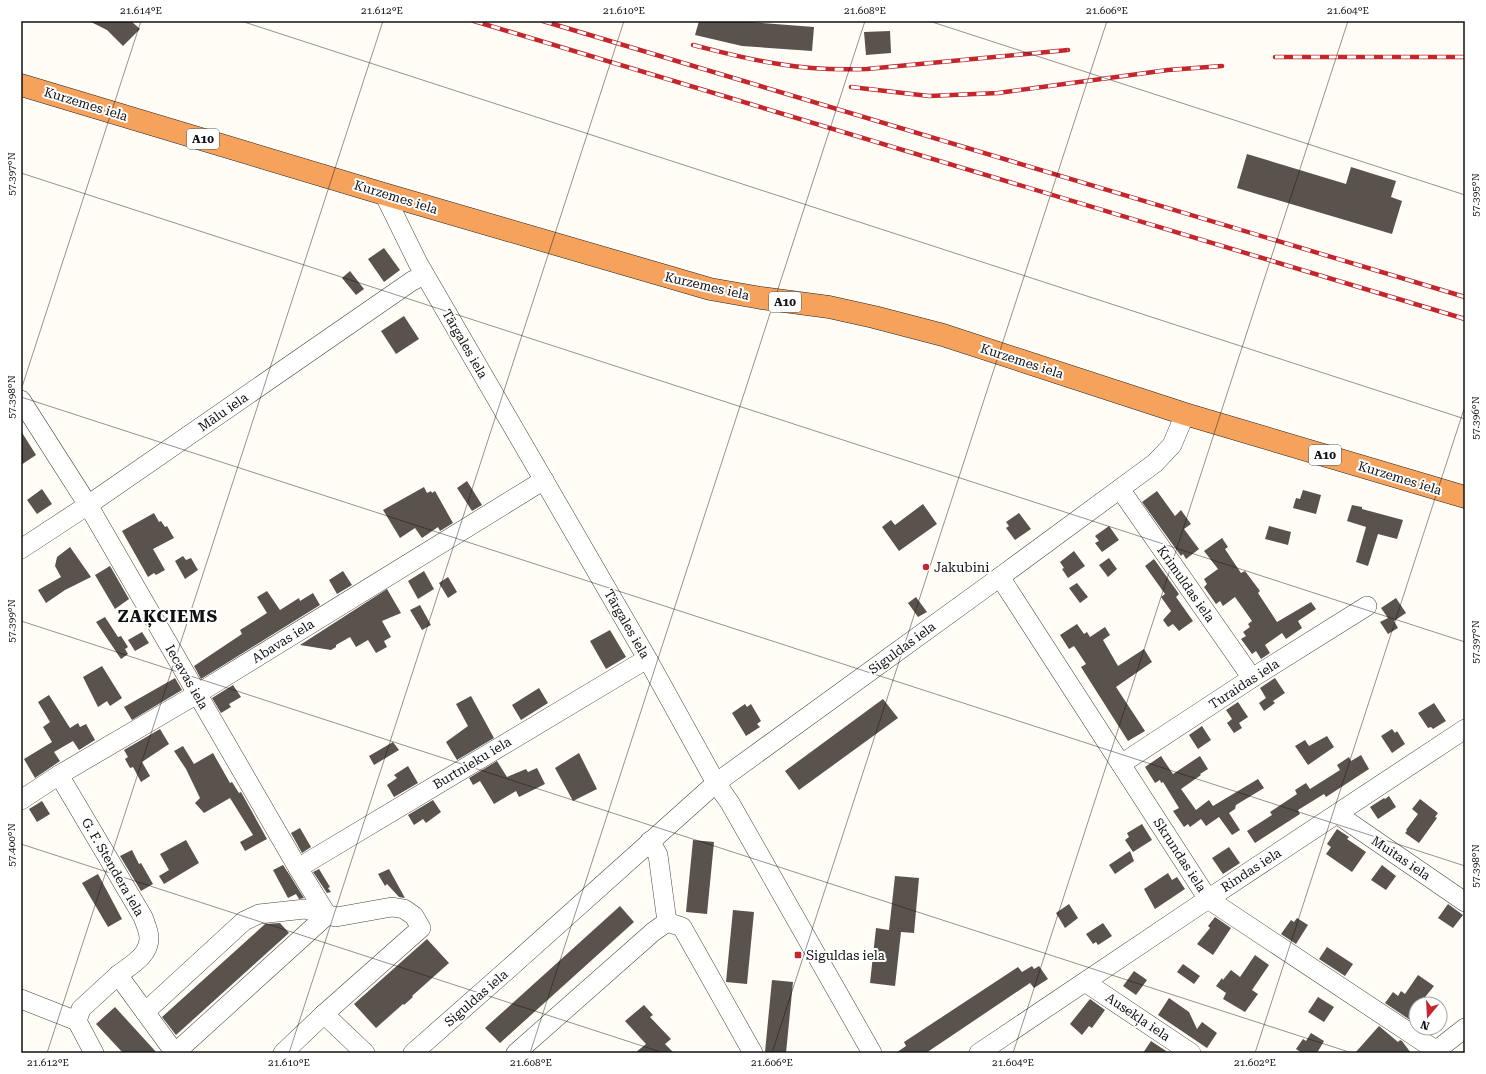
<svg xmlns="http://www.w3.org/2000/svg" width="1486" height="1074" font-family="'Roboto Serif',serif">
  <style>
    .building { fill: #5a524d }
    .lines { fill: none; stroke-linecap: round; stroke-linejoin: round }
    .minor-casing { stroke: #444; stroke-width: 20 }
    .highway-casing { stroke: #222; stroke-width: 23 }
    .minor { stroke: #fff; stroke-width: 19 }
    .highway { stroke: #f5a25d; stroke-width: 22 }
    .rail-casing { stroke: #c4262e; stroke-width: 4.5 }
    .rail { stroke: #fff; stroke-width: 3; stroke-dasharray: 9; stroke-linecap: butt }
    .ticks { fill: none; stroke: #111; stroke-width: 1; stroke-opacity: 0.45 }
    .poi-dot { fill: #c4262e; stroke: #fff; stroke-width: 1.5 }
    .labels { text-anchor: middle; dominant-baseline: central; stroke-width: 4; stroke-linejoin: round; paint-order: stroke }
    .shield { fill: #fff; stroke: #585858; stroke-width: 1 }
    .shield-label { font-size: 12px; font-weight: bold; fill: #111 }
    .street-label { font-size: 13px; fill: #111; stroke: #fff }
    .poi-label { font-size: 13px; fill: #111; stroke: #fff; text-anchor: start }
    .district-label { font-size: 17px; font-weight: bold; letter-spacing: 1px; fill: #111; stroke: #fff }
    .neatline { fill: none; stroke: #111; stroke-width: 1.5 }
    .ticks-label { font-size: 10px; text-anchor: middle; fill: #111 }
  </style>
  <rect width="100%" height="100%" fill="#fffdf5"/>
  <!-- building -->
  <g class="building">
    <path d="M89 21H131L140 29 123 46 107 30Z"/>
    <path d="M699 21H738L814 27 812 51 742 46 695 35Z"/>
    <path d="M890 31 891 53 866 55 864 32Z"/>
    <path d="M1247 154 1346 184 1351 167 1396 181 1391 197 1402 201 1392 234 1237 188Z"/>
    <path d="M384 248 400 270 384 282 368 259Z"/>
    <path d="M350 271 364 289 356 295 342 278Z"/>
    <path d="M404 316 419 339 396 354 381 331Z"/>
    <path d="M21 431 36 455 21 465Z"/>
    <path d="M467 481 482 505 472 511 457 488Z"/>
    <path d="M424 487 427 493 431 491 432 493 435 491 453 523 440 531 438 527 422 538 415 528 400 538 383 510Z"/>
    <path d="M42 489 52 504 37 514 27 500Z"/>
    <path d="M1303 490 1321 495 1316 514 1293 508 1296 498 1300 499Z"/>
    <path d="M1157 491 1175 516 1181 510 1191 524 1184 529 1199 549 1186 559 1183 554 1181 556 1142 502Z"/>
    <path d="M923 504 937 524 899 551 882 527 891 520 895 525Z"/>
    <path d="M1352 505 1362 507V509L1403 520 1397 539 1378 534 1368 566 1356 562 1366 527 1347 521Z"/>
    <path d="M154 513 159 522 161 521 165 527 167 526 174 538 153 549 165 570 156 575 154 573 148 577 122 531Z"/>
    <path d="M1019 513 1031 529 1015 540 1006 528 1009 526 1006 522Z"/>
    <path d="M1109 526 1119 540 1102 552 1095 543 1099 541 1095 536Z"/>
    <path d="M1269 526 1291 532 1288 545 1265 539Z"/>
    <path d="M1222 538 1228 547 1225 549 1241 573 1245 571 1260 591 1258 593 1277 622 1311 602 1316 609 1298 621 1302 628 1286 639 1282 633 1265 645 1270 653 1261 659 1256 651 1252 654 1241 639 1246 636 1243 632 1250 627 1248 624 1252 621 1235 597 1223 606 1220 601 1216 604 1204 587 1207 584 1204 579 1218 569 1204 551Z"/>
    <path d="M70 547 91 577 65 590 46 603 38 590 61 577 55 566 57 557Z"/>
    <path d="M1074 551 1085 566 1068 578 1062 569 1064 568 1060 562Z"/>
    <path d="M183 556 186 560 191 558 198 570 185 579 175 561Z"/>
    <path d="M1109 558 1117 569 1108 577 1099 565Z"/>
    <path d="M1154 559 1179 594 1176 597 1193 621 1179 631 1173 624 1168 627 1163 620 1171 611 1161 597 1165 594 1145 566Z"/>
    <path d="M110 566 129 599 115 609 95 575Z"/>
    <path d="M343 571 352 585 337 594 329 580Z"/>
    <path d="M424 571 434 589 418 599 408 581Z"/>
    <path d="M448 577 457 592 448 598 439 583Z"/>
    <path d="M1077 583 1088 597 1080 603 1069 588Z"/>
    <path d="M387 589 401 613 382 621 391 637 384 641 387 647 376 653 368 640 356 647 350 637 336 645V647L331 650 300 645Z"/>
    <path d="M267 591 280 610 299 598 300 601 313 593 320 605 201 679 194 666 242 634 240 630 267 613 257 597Z"/>
    <path d="M916 597 927 612 918 617 908 603Z"/>
    <path d="M1396 598 1406 613 1394 621 1398 628 1388 634 1380 622 1388 618 1381 608Z"/>
    <path d="M420 605 431 625 422 630 410 610Z"/>
    <path d="M105 617 118 637 121 636 128 647 125 649 128 654 121 659 96 622Z"/>
    <path d="M1077 624 1084 634 1087 632 1090 637 1105 627 1110 635 1103 640 1118 666 1144 649 1152 662 1116 687 1145 731 1128 741 1081 667 1086 664 1074 646 1069 649 1060 635Z"/>
    <path d="M610 630 626 657 606 669 590 641Z"/>
    <path d="M142 632 149 643 135 651 128 640Z"/>
    <path d="M102 666 122 698 110 706 107 701 98 707 83 677Z"/>
    <path d="M175 678 182 690 132 720 124 707Z"/>
    <path d="M1275 678 1285 693 1273 701 1275 703 1264 711 1259 703 1266 698 1260 688Z"/>
    <path d="M233 685 241 697 229 704 231 707 221 713 212 698Z"/>
    <path d="M539 688 548 703 521 720 512 705Z"/>
    <path d="M49 695 70 728 78 723 80 727 86 724 95 740 79 750 73 741 54 752 60 761 35 778 24 759 52 742 43 727 50 722 38 702Z"/>
    <path d="M471 696 494 738 457 760 446 742 468 726 456 704Z"/>
    <path d="M883 699 898 718 799 790 785 771Z"/>
    <path d="M1238 702 1248 717 1239 723 1242 728 1234 733 1227 723 1232 719 1226 710Z"/>
    <path d="M1434 703 1446 721 1433 729 1431 727 1428 728 1418 713Z"/>
    <path d="M745 704 747 707 751 704 761 721 757 724 760 727 746 736 732 713Z"/>
    <path d="M1202 726 1211 740 1198 749 1189 735Z"/>
    <path d="M160 729 169 744 142 762 150 776 141 782 133 767 130 768 125 759 128 757 124 750Z"/>
    <path d="M1392 729 1395 733 1397 731 1405 744 1392 753 1381 736Z"/>
    <path d="M1327 736 1334 747 1308 765 1295 746 1305 740 1309 746Z"/>
    <path d="M393 742 399 750 374 765 369 756Z"/>
    <path d="M183 746 194 764 213 753 230 783 232 782 239 793 241 792 267 839 245 851 240 842 253 835 230 798 204 813 195 803 200 798 186 769 174 751Z"/>
    <path d="M579 753 597 789 573 801 555 768Z"/>
    <path d="M1361 755 1369 769 1326 797 1324 794 1298 810 1300 814 1255 843 1247 831 1272 815 1270 812 1297 794 1295 790 1306 783 1310 789 1340 770 1337 765 1349 757 1351 761Z"/>
    <path d="M1161 756 1173 774 1200 756 1208 769 1200 774 1201 775 1181 789 1196 810 1209 800 1213 806 1258 779 1264 788 1236 805 1235 809 1229 813 1240 830 1232 835 1219 817 1206 826 1201 819 1190 827 1188 824 1184 827 1173 811 1179 808 1163 782 1161 783 1160 780 1155 783 1145 767Z"/>
    <path d="M497 761 507 777 526 769 528 772 537 768 545 784 519 797 516 791 494 804 480 781 473 785 469 778Z"/>
    <path d="M408 766 418 783 394 797 387 785 397 778 394 775Z"/>
    <path d="M1389 796 1396 807 1378 819 1370 807 1384 798 1385 799Z"/>
    <path d="M1420 799 1438 813 1435 817 1437 818 1419 843 1405 833 1407 831 1406 830 1418 814 1412 809Z"/>
    <path d="M433 800 441 812 426 823 423 819 414 825 408 815Z"/>
    <path d="M42 801 50 814 37 822 29 809Z"/>
    <path d="M1142 824 1152 840 1133 852 1125 840 1129 837 1127 833Z"/>
    <path d="M300 828 311 847 302 853 291 833Z"/>
    <path d="M1337 829 1349 837 1347 839 1366 852 1352 872 1326 854 1331 847 1327 844Z"/>
    <path d="M186 840 199 863 164 884 159 876 169 870 160 854Z"/>
    <path d="M693 840 714 842 707 914 686 912Z"/>
    <path d="M1229 847 1240 863 1223 874 1212 858Z"/>
    <path d="M132 850 139 864 141 863 153 884 141 891 120 856Z"/>
    <path d="M1130 851 1134 861 1115 874 1109 865Z"/>
    <path d="M283 865 289 874 304 898 299 899 296 894 288 898 273 870Z"/>
    <path d="M1382 865 1396 876 1386 890 1371 880Z"/>
    <path d="M319 869 330 887 328 888 331 892 327 893 313 872Z"/>
    <path d="M389 869 405 898 399 897 387 884 385 886 378 874Z"/>
    <path d="M1168 873 1172 880 1177 877 1185 889 1155 909 1144 889Z"/>
    <path d="M98 874 122 919 108 927 82 883Z"/>
    <path d="M895 876 919 878 914 933 901 932 895 986 870 983 876 928 889 930Z"/>
    <path d="M1069 904 1078 918 1065 928 1056 913Z"/>
    <path d="M1448 904 1463 915 1453 928 1438 918Z"/>
    <path d="M620 906 634 922 500 1043 485 1028Z"/>
    <path d="M733 910 754 912 747 984 726 982Z"/>
    <path d="M1215 917 1231 928 1213 955 1197 944 1210 928 1208 926Z"/>
    <path d="M1297 918 1308 925 1296 944 1281 934 1291 920 1294 922Z"/>
    <path d="M280 923 289 933 176 1035 162 1017 265 924Z"/>
    <path d="M1103 923 1112 936 1098 945 1096 942 1093 944 1086 934Z"/>
    <path d="M427 939 449 963 412 996 413 997 404 1005 403 1004 376 1028 354 1004Z"/>
    <path d="M1327 947 1353 964 1345 976 1319 959Z"/>
    <path d="M1255 955 1269 965 1252 990 1258 994 1245 1012 1223 999 1226 993 1216 986 1222 978 1223 980 1231 970 1240 977Z"/>
    <path d="M1183 964 1200 976 1194 984 1177 972Z"/>
    <path d="M1032 966 1034 969 1039 966 1048 979 1034 988 1030 983 926 1053H896L906 1046 904 1042 1018 967 1022 972Z"/>
    <path d="M1134 971 1147 980 1136 995 1123 986Z"/>
    <path d="M1418 975 1434 986 1426 996 1419 1004H1416V1024L1385 1003 1393 992 1398 996 1401 991 1405 994Z"/>
    <path d="M772 980 793 982 786 1053 765 1052Z"/>
    <path d="M1318 997 1334 1007 1324 1022 1308 1012Z"/>
    <path d="M1169 998 1189 1012 1197 1029 1202 1022 1217 1033 1207 1048 1158 1015Z"/>
    <path d="M1090 999 1105 1010 1092 1028 1089 1026 1082 1035 1070 1024Z"/>
    <path d="M644 1005 653 1015 650 1017 671 1039 665 1044 674 1053H635L646 1044 625 1021Z"/>
    <path d="M115 1007 157 1053H123L96 1024Z"/>
    <path d="M1379 1026 1398 1042 1400 1040 1402 1041 1411 1053H1355Z"/>
    <path d="M1311 1033 1324 1041 1317 1053H1302L1296 1049 1303 1039 1306 1041Z"/>
    <path d="M1151 1041 1169 1053H1143Z"/>
  </g>
  <g class="lines">
    <!-- minor casing -->
    <g class="minor-casing">
      <g id="minor">
        <path d="M384 194 418 263 648 660 716 783 730 803 872 1053"/>
        <path d="M21 400 88 505 298 868 327 915 175 1053"/>
        <path d="M1120 489 1252 678"/>
        <path d="M21 549 88 505 412 281 424 275"/>
        <path d="M1000 577 1208 899 1440 1053"/>
        <path d="M1121 764 1252 678 1367 606"/>
        <path d="M59 775 143 917C145 923 149 931 149 938 149 956 131 965 118 975"/>
        <path d="M21 800 59 775 197 694 544 480"/>
        <path d="M1337 814 1465 902"/>
        <path d="M298 868 640 663 648 660"/>
        <path d="M667 922 682 927 753 1053"/>
        <path d="M1085 982 1191 1053"/>
        <path d="M21 999 77 1021"/>
        <path d="M145 1012 244 921 259 914 305 909 336 917 392 907 404 909 414 916 421 928 324 1014 283 1053"/>
        <path d="M324 1014 365 1053"/>
        <path d="M94 1053 77 1021 81 1009 118 975 175 1053"/>
        <path d="M413 1053 506 971 716 783 1000 577 1155 463 1172 445 1185 414"/>
        <path d="M516 1053 653 932 667 922 658 855 650 841"/>
        <path d="M979 1053 1208 899 1465 729"/>
        <path d="M1433 1053 1465 1028"/>
      </g>
    </g>
    <!-- highway casing -->
    <g class="highway-casing">
      <path id="highway" d="M21 85 384 194 710 289 761 298 829 307 874 317 943 335 1185 414 1465 497"/>
    </g>
    <!-- minor -->
    <use href="#minor" class="minor"/>
    <!-- highway -->
    <use href="#highway" class="highway"/>
    <!-- rail casing -->
    <g class="rail-casing">
      <g id="rail">
        <path d="M474 21 1465 319"/>
        <path d="M543 21 1465 297"/>
        <path d="M693 45C721 52 750 60 779 64 808 69 838 70 867 69L1068 50"/>
        <path d="M1275 57H1465"/>
        <path d="M851 87 929 96 998 93 1168 70 1222 66"/>
      </g>
    </g>
    <!-- rail -->
    <use href="#rail" class="rail"/>
  </g>
  <!-- ticks -->
  <path class="ticks" d="M241 21 1465 419M929 21 1465 195M21 173 1465 642M21 390 141 21M21 397 1465 866M21 621 1352 1053M21 844 664 1053M47 1053 383 21M289 1053 624 21M530 1053 865 21M772 1053 1107 21M1013 1053 1348 21M1255 1053 1465 406"/>
  <!-- markers -->
  <g class="poi-dot">
    <circle cx="926" cy="567" r="4"/>
    <rect x="794" y="951" width="8" height="8" rx="2"/>
  </g>
  <g class="labels">
    <!-- shield labels -->
    <g class="shield">
      <rect x="187" y="129" width="32" height="20" rx="3"/>
      <rect x="769" y="292" width="32" height="20" rx="3"/>
      <rect x="1309" y="445" width="32" height="20" rx="3"/>
    </g>
    <g class="shield-label">
      <text x="203" y="139">A10</text>
      <text x="785" y="302">A10</text>
      <text x="1325" y="455">A10</text>
    </g>
    <!-- street labels -->
    <g class="street-label">
      <text transform="translate(86 104) rotate(17)">Kurzemes iela</text>
      <text transform="translate(396 197) rotate(17)">Kurzemes iela</text>
      <text transform="translate(707 286) rotate(13)">Kurzemes iela</text>
      <text transform="translate(465 344) rotate(60)">Tārgales iela</text>
      <text transform="translate(1022 361) rotate(18)">Kurzemes iela</text>
      <text transform="translate(223 412) rotate(-35)">Mālu iela</text>
      <text transform="translate(1400 478) rotate(17)">Kurzemes iela</text>
      <text transform="translate(1186 584) rotate(55)">Krimuldas iela</text>
      <text transform="translate(627 624) rotate(60)">Tārgales iela</text>
      <text transform="translate(283 641) rotate(-32)">Abavas iela</text>
      <text transform="translate(902 648) rotate(-36)">Siguldas iela</text>
      <text transform="translate(187 677) rotate(60)">Iecavas iela</text>
      <text transform="translate(1244 684) rotate(-33)">Turaidas iela</text>
      <text transform="translate(472 763) rotate(-31)">Burtnieku iela</text>
      <text transform="translate(1180 855) rotate(57)">Skrundas iela</text>
      <text transform="translate(1401 858) rotate(34)">Muitas iela</text>
      <text transform="translate(113 867) rotate(60)">G. F. Stendera iela</text>
      <text transform="translate(1251 870) rotate(-33)">Rindas iela</text>
      <text transform="translate(476 998) rotate(-41)">Siguldas iela</text>
      <text transform="translate(1138 1017) rotate(34)">Ausekļa iela</text>
    </g>
    <!-- poi labels -->
    <g class="poi-label">
      <text x="934" y="567">Jakubini</text>
      <text x="806" y="955">Siguldas iela</text>
    </g>
    <!-- district labels -->
    <g class="district-label">
      <text x="168" y="616">ZAĶCIEMS</text>
    </g>
  </g>
  <!-- border -->
  <rect width="1486" height="1074" fill="none" stroke="#ffffff" stroke-width="44"/>
  <!-- north arrow -->
  <g transform="translate(1428 1016) rotate(198)"><circle r="19" fill="#ffffff" stroke="#a0a0a0"/>
  <path d="M0-3L7 15L0 10L-7 15Z" fill="#c4262e"/>
  <text y="-6" font-size="11" font-weight="bold" text-anchor="middle" fill="#111111">N</text>
  </g>
  <rect x="22" y="22" width="1442" height="1030" class="neatline"/>
  <g class="ticks-label">
    <text x="141" y="14">21.614°E</text>
    <text x="382" y="14">21.612°E</text>
    <text x="624" y="14">21.610°E</text>
    <text x="865" y="14">21.608°E</text>
    <text x="1107" y="14">21.606°E</text>
    <text x="1348" y="14">21.604°E</text>
    <text transform="translate(11 174) rotate(-90)" y="4">57.397°N</text>
    <text transform="translate(1475 195) rotate(-90)" y="4">57.395°N</text>
    <text transform="translate(11 397) rotate(-90)" y="4">57.398°N</text>
    <text transform="translate(1475 418) rotate(-90)" y="4">57.396°N</text>
    <text transform="translate(11 621) rotate(-90)" y="4">57.399°N</text>
    <text transform="translate(1475 642) rotate(-90)" y="4">57.397°N</text>
    <text transform="translate(11 845) rotate(-90)" y="4">57.400°N</text>
    <text transform="translate(1475 866) rotate(-90)" y="4">57.398°N</text>
    <text x="48" y="1066">21.612°E</text>
    <text x="289" y="1066">21.610°E</text>
    <text x="531" y="1066">21.608°E</text>
    <text x="772" y="1066">21.606°E</text>
    <text x="1013" y="1066">21.604°E</text>
    <text x="1255" y="1066">21.602°E</text>
  </g>
</svg>
